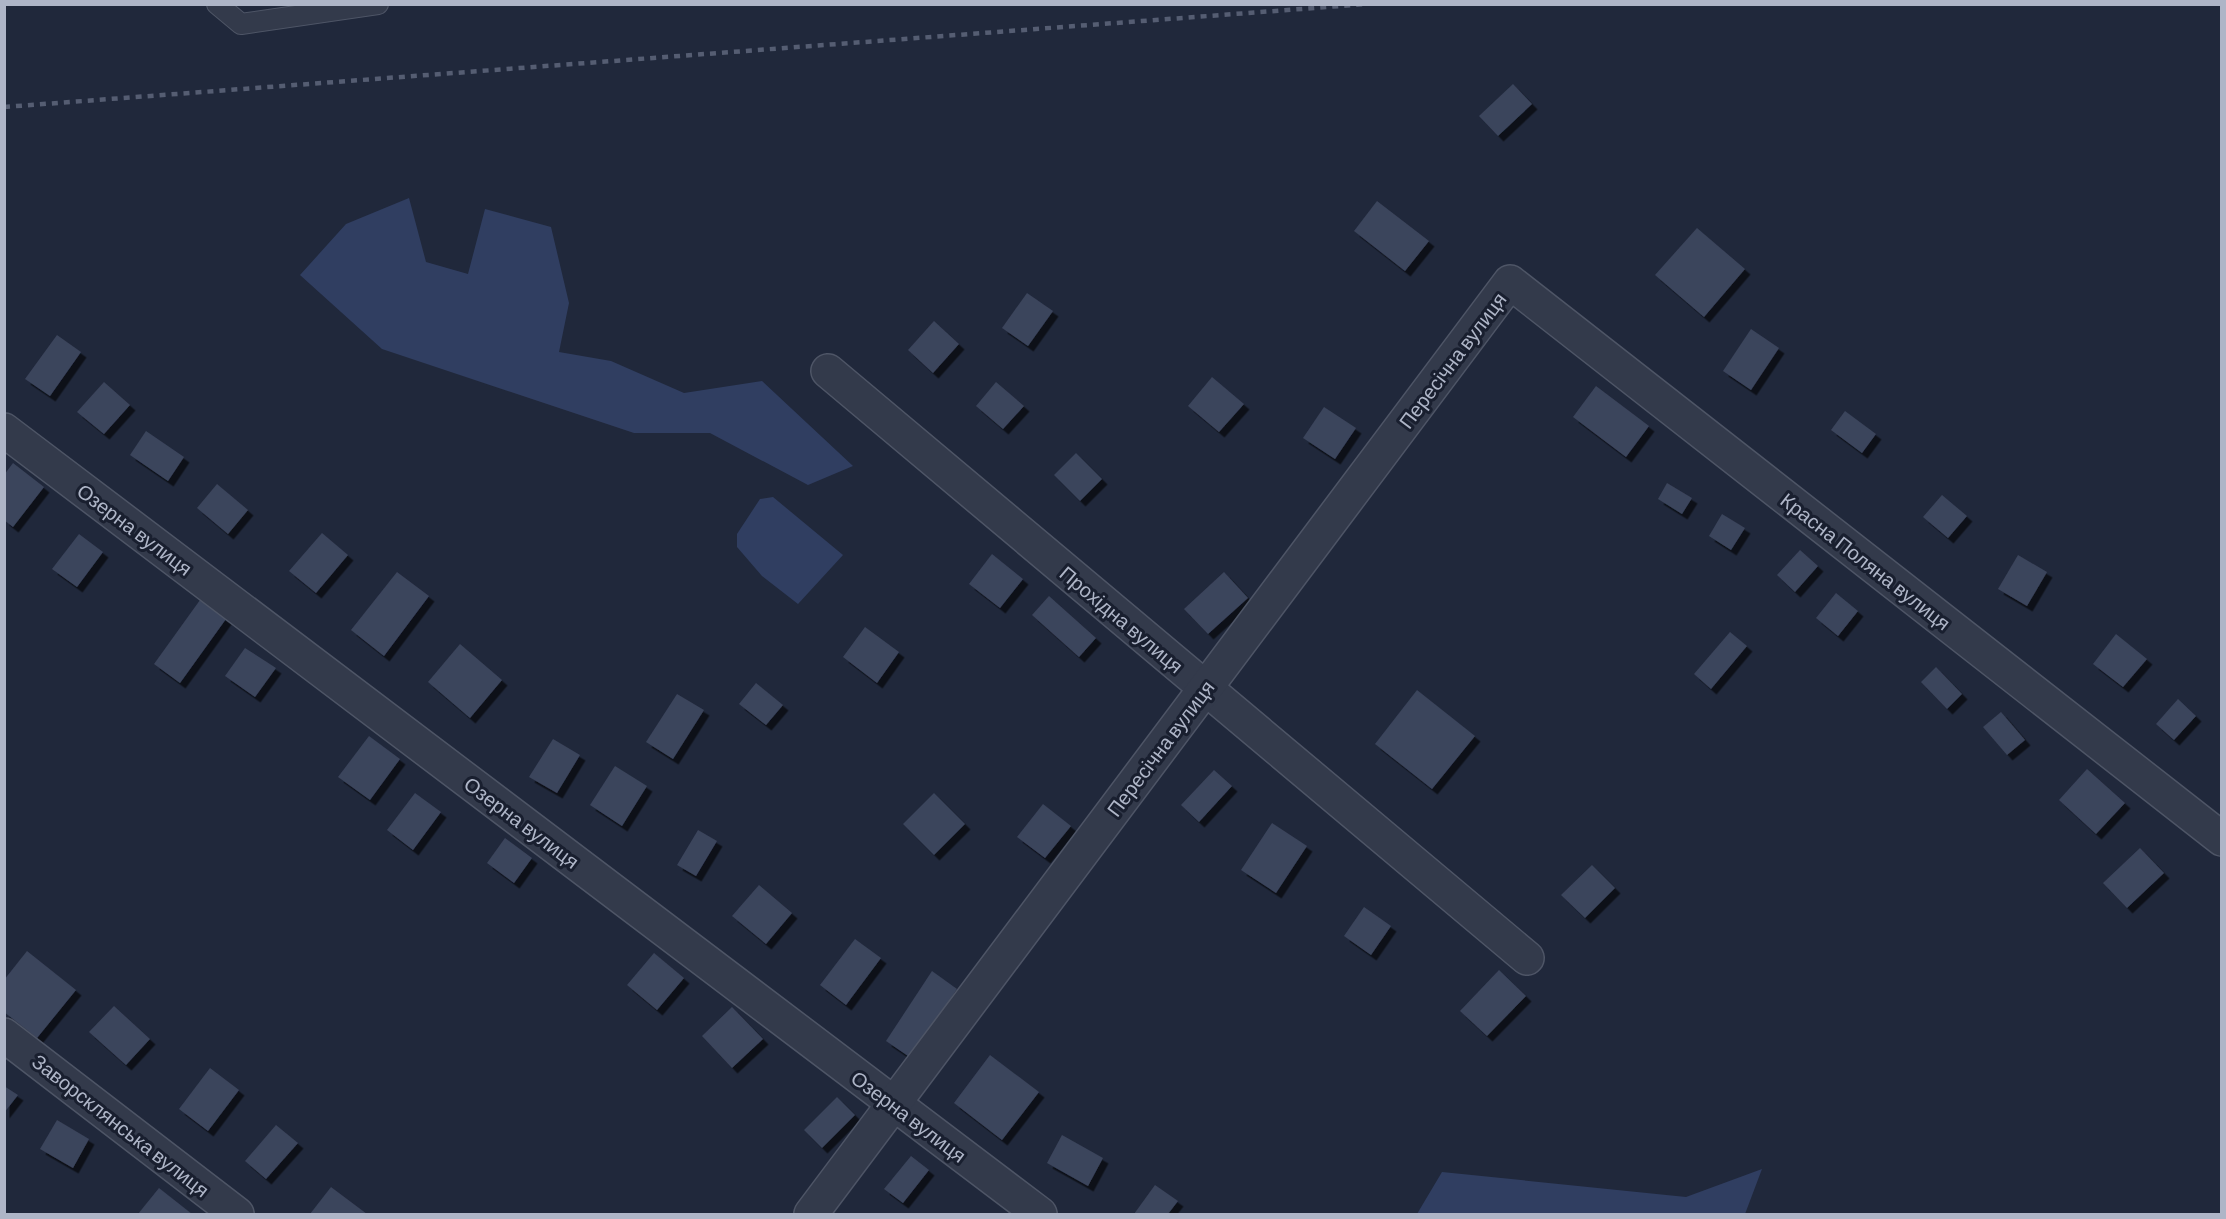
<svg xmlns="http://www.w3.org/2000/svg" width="2226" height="1219" font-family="Barlow,sans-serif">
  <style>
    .water { fill: #303e61 }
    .building { fill: #3b445b; filter: url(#shadow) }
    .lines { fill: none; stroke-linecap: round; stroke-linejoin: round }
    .lane-casing { stroke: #4e5566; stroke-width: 22 }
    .street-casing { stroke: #4e5566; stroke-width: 36 }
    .lane { stroke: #333a4b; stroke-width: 20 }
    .street { stroke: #333a4b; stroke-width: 33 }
    .rail { stroke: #555d72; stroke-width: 4.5; stroke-dasharray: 6 6; stroke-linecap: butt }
    .labels { text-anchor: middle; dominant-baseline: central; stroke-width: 6; stroke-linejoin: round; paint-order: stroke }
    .street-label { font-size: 20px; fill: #aeb5c7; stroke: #191f2f }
  </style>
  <defs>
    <filter id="shadow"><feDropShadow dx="5.5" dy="5.5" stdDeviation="0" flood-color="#0009"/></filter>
  </defs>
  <rect width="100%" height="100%" fill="#20283b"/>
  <!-- water -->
  <g class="water">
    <path d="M409 198 426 262 468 274 485 209 551 227 569 303 559 352 611 361 684 393 762 381 853 466 808 485 710 433H634L382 349 300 275 346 224Z"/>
    <path d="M773 497 843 555 798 604 762 576 737 547V534L760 499Z"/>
    <path d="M1762 1169 1745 1214H1417L1442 1172 1686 1197Z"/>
  </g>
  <!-- building -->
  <g class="building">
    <path d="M1513 84 1532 104 1498 136 1479 116Z"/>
    <path d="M1377 201 1429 241 1405 271 1354 231Z"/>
    <path d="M1697 228 1745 269 1704 317 1655 275Z"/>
    <path d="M1027 293 1053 311 1028 346 1002 328Z"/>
    <path d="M934 321 959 344 933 373 908 350Z"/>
    <path d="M1751 329 1779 348 1751 390 1723 371Z"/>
    <path d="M57 335 81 352 50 396 25 379Z"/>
    <path d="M1212 377 1244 404 1219 432 1188 406Z"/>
    <path d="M104 382 130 405 104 434 77 412Z"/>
    <path d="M996 382 1024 406 1003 429 976 406Z"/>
    <path d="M1596 386 1649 426 1626 457 1573 417Z"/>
    <path d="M1324 407 1356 428 1335 459 1303 438Z"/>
    <path d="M1845 411 1876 434 1862 453 1831 430Z"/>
    <path d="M146 431 184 457 168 481 130 455Z"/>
    <path d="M1076 453 1102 479 1080 501 1054 475Z"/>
    <path d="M13 463 44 487 13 527 4 520V475Z"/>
    <path d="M1667 483 1692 498 1682 514 1658 499Z"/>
    <path d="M217 484 248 510 228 534 197 508Z"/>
    <path d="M1942 495 1967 516 1948 538 1923 517Z"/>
    <path d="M1722 514 1745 528 1731 550 1709 536Z"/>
    <path d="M322 533 348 555 316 593 289 571Z"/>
    <path d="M79 534 103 552 77 587 52 569Z"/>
    <path d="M1800 550 1818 566 1795 592 1777 575Z"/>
    <path d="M992 554 1023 579 1000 608 969 584Z"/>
    <path d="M2018 555 2047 572 2027 606 1998 589Z"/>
    <path d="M397 572 429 596 384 656 351 630Z"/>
    <path d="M1224 572 1248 598 1208 634 1184 609Z"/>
    <path d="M1836 593 1858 611 1838 636 1816 618Z"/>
    <path d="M1049 596 1096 638 1079 657 1032 615Z"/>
    <path d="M200 600 226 619 180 683 154 664Z"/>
    <path d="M865 627 899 652 877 683 843 657Z"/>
    <path d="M1730 632 1747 646 1711 689 1694 674Z"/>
    <path d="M2116 634 2147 659 2123 687 2093 664Z"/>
    <path d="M460 644 502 680 470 718 428 682Z"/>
    <path d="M245 648 276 668 255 697 225 676Z"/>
    <path d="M1936 667 1962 694 1947 709 1921 682Z"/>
    <path d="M756 683 783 705 766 725 739 704Z"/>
    <path d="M1417 690 1475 736 1432 789 1375 744Z"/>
    <path d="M677 694 704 710 673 759 646 742Z"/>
    <path d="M2178 699 2196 716 2174 740 2156 724Z"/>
    <path d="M2001 712 2025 740 2007 755 1983 727Z"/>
    <path d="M369 736 400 759 370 800 338 777Z"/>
    <path d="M553 739 580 755 557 793 529 777Z"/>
    <path d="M615 766 647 786 622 826 590 805Z"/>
    <path d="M2087 769 2125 803 2096 834 2059 800Z"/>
    <path d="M1214 770 1232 786 1199 822 1181 805Z"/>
    <path d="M415 793 441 812 413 850 387 830Z"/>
    <path d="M934 793 965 824 934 855 903 824Z"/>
    <path d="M1043 804 1071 826 1045 858 1017 837Z"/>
    <path d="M1272 823 1307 846 1276 893 1241 870Z"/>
    <path d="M698 830 717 841 696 876 677 865Z"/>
    <path d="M505 838 532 858 514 883 487 863Z"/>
    <path d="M2140 848 2164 873 2127 908 2103 883Z"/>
    <path d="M1592 865 1615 888 1585 918 1561 895Z"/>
    <path d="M759 885 792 913 766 944 732 916Z"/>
    <path d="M1364 907 1391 926 1371 955 1344 936Z"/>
    <path d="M855 939 881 958 846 1005 820 985Z"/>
    <path d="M27 951 76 990 37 1038 4 1012V980Z"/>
    <path d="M654 953 684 978 657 1010 627 985Z"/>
    <path d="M1499 970 1526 996 1487 1036 1460 1011Z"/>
    <path d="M932 971 957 989 911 1058 886 1041Z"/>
    <path d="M114 1006 150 1039 126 1065 89 1032Z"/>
    <path d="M732 1007 763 1039 732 1068 702 1036Z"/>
    <path d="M990 1055 1039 1092 1002 1140 954 1103Z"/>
    <path d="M210 1068 239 1090 208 1131 179 1109Z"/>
    <path d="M4 1086 18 1095 4 1113Z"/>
    <path d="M837 1097 855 1115 822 1148 804 1130Z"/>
    <path d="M57 1120 89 1139 73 1168 40 1149Z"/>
    <path d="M276 1125 298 1143 266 1179 245 1161Z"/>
    <path d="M1062 1135 1103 1158 1088 1186 1047 1163Z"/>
    <path d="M911 1156 929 1170 903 1203 884 1189Z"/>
    <path d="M1155 1185 1178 1201 1168 1214H1134Z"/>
    <path d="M331 1187 367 1214H310Z"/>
    <path d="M159 1188 192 1214H138Z"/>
  </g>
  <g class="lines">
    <!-- lane casing -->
    <g class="lane-casing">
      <path id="lane" d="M217 4 241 24 378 4"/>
    </g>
    <!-- street casing -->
    <g class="street-casing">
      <g id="street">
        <path d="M828 371 1527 958"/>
        <path d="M4 430 1040 1214"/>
        <path d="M4 1035 237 1214"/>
        <path d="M811 1214 1510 282 2222 839"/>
      </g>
    </g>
    <!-- lane -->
    <use href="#lane" class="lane"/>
    <!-- street -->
    <use href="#street" class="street"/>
    <!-- rail -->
    <path class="rail" d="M4 107 1367 4"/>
  </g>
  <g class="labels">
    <!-- street labels -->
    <g class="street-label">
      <text transform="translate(1452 360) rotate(-53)">Пересічна вулиця</text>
      <text transform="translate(135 529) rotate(37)">Озерна вулиця</text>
      <text transform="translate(1866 561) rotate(38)">Красна Поляна вулиця</text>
      <text transform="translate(1122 619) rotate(40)">Прохідна вулиця</text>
      <text transform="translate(1160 748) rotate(-53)">Пересічна вулиця</text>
      <text transform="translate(522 822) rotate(37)">Озерна вулиця</text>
      <text transform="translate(909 1116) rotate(37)">Озерна вулиця</text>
      <text transform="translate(121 1125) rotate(38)">Заворсклянська вулиця</text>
    </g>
  </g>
  <!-- border -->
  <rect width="2226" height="1219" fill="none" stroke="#aeb5c7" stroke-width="12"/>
</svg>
